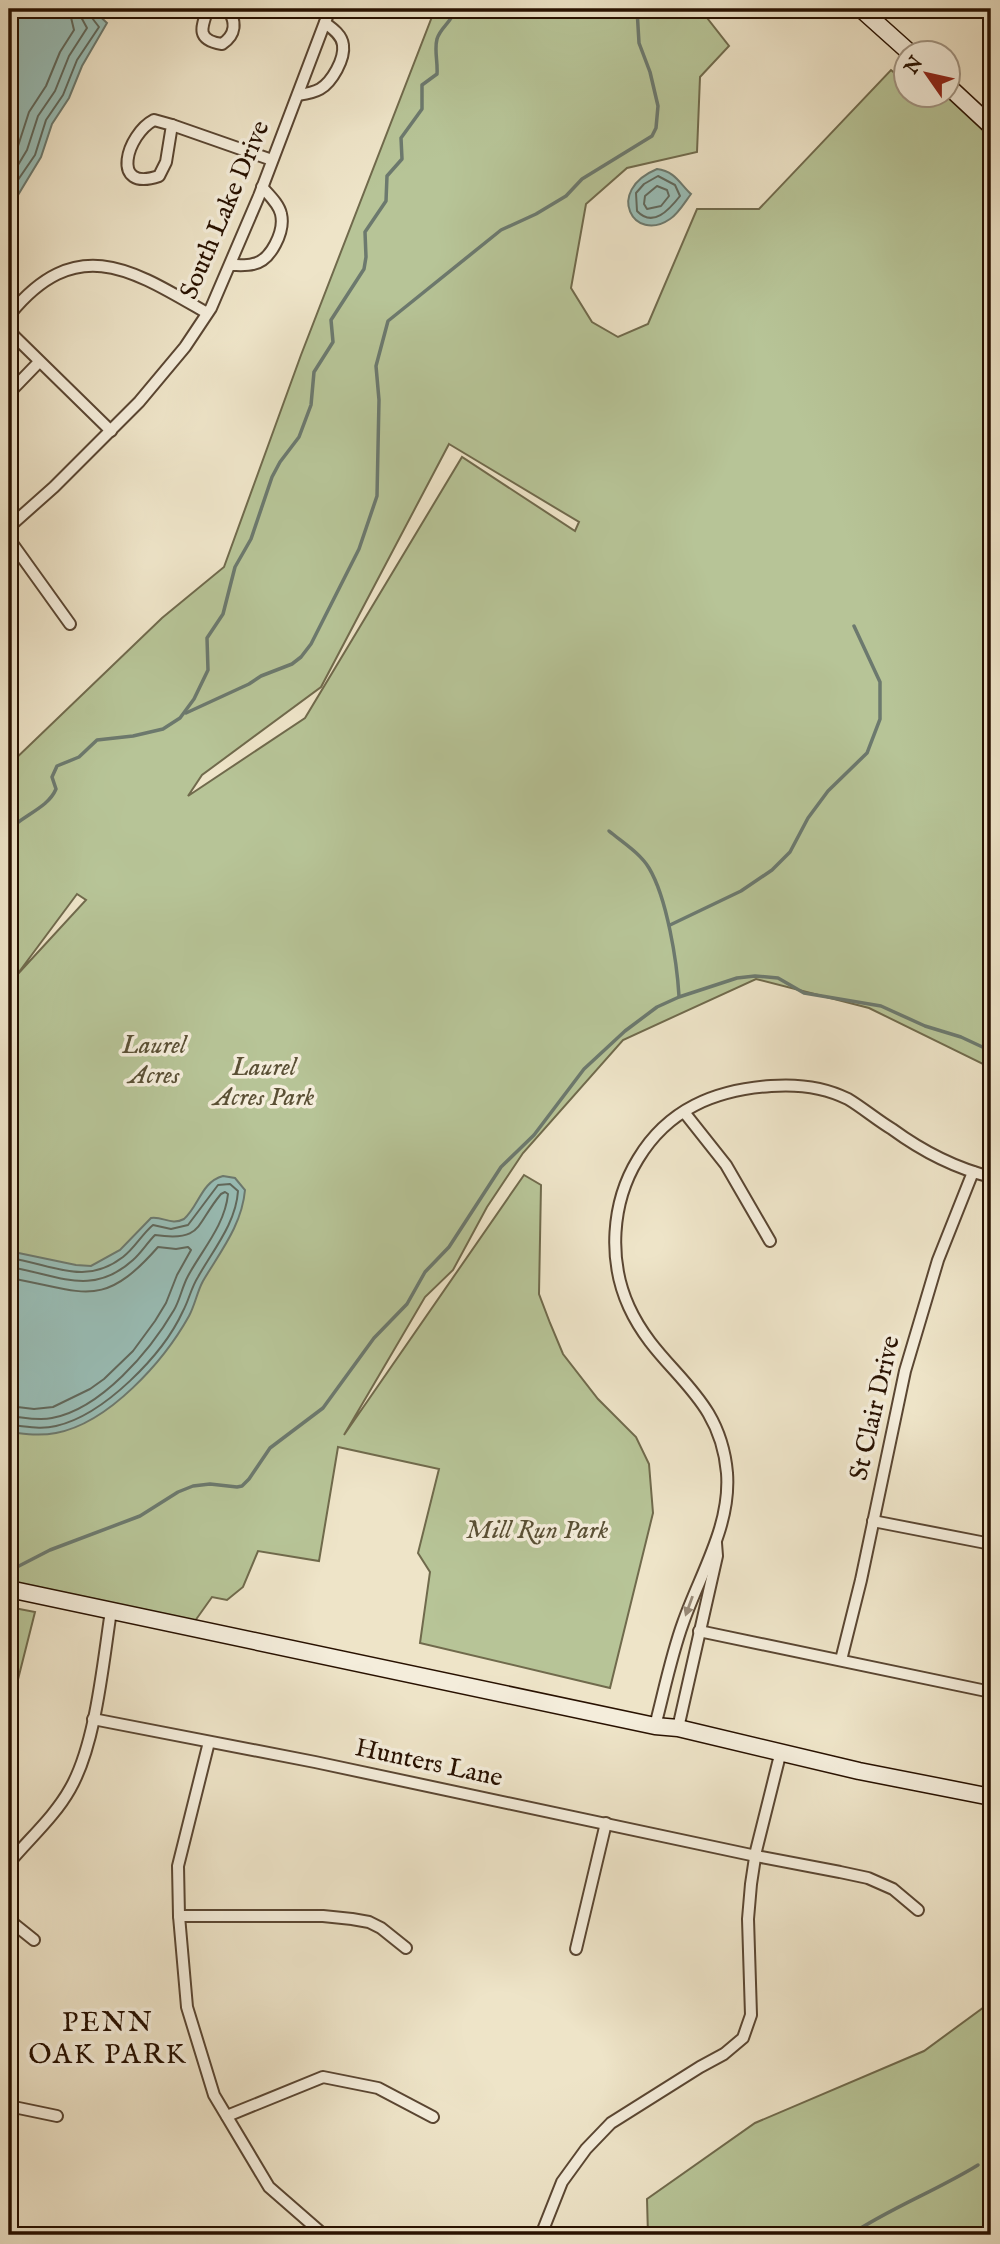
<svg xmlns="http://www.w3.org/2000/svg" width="1000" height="2244" font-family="'IM FELL English',serif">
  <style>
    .green { fill: #b7c497; stroke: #706a4c; stroke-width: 2; fill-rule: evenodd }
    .water { fill: #99beb7; stroke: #6c796e; stroke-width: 2 }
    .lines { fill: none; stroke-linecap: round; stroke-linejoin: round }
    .shore { stroke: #60685c; stroke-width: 2 }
    .stream { stroke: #6c796e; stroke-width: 3.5 }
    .street-casing { stroke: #5a4632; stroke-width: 14 }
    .secondary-casing { stroke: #281100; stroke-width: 19 }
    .street { stroke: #f4eddb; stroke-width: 10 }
    .secondary { stroke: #f4eddb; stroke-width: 16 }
    .oneway { fill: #988a78 }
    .labels { text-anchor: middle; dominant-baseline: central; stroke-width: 7; stroke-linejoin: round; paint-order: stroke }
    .street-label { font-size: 26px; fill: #281100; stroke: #f4eddb }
    .park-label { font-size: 26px; font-style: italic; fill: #5a5035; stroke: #f4eddb }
    .neighbourhood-label { font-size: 28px; letter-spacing: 2px; fill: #281100; stroke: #f4eddb }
  </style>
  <rect width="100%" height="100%" fill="#eee4c8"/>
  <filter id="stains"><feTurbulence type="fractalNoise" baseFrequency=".00286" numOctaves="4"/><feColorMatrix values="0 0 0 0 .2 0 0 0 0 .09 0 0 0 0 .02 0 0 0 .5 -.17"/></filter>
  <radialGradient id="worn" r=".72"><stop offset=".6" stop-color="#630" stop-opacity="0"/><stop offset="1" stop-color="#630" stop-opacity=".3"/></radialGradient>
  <!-- green -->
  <g class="green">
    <path d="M435 9H700L729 46 700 77 697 152 627 168 586 204 571 288 592 322 618 337 648 324 697 209H759L891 70 897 75 905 66 906 94H948L991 126V1068L869 1008 756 979 623 1040 523 1153 487 1207 453 1270 425 1297 344 1435 524 1175 541 1185 539 1294 550 1323 563 1354 598 1399 636 1437 649 1464 653 1513 610 1688 420 1643 430 1572 418 1553 439 1469 338 1447 319 1561 258 1551 243 1587 227 1600 212 1597 190 1628 9 1590V765L162 618 224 567 301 355ZM449 444 579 522 575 531 462 457 305 718 188 796 202 775 321 687ZM77 894 86 900 16 976Z"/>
    <path d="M9 1607 35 1612 9 1715Z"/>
    <path d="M991 2002V2235H648L647 2199 755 2123 924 2051Z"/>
  </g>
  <!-- water -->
  <g class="water">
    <path d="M9 9H92L107 23 82 66 69 98 52 124 41 157 18 195 9 202Z"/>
    <path d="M657 169C675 171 680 184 691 194 685 202 678 214 670 219 634 244 604 191 657 169Z"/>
    <path d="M223 1176 235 1178 245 1190C242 1225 220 1252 203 1281 197 1292 195 1305 189 1316 164 1361 109 1423 56 1433 40 1436 25 1434 9 1432V1251L76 1265 91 1266 120 1250 151 1218C163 1216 171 1226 184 1219 199 1206 201 1182 223 1176Z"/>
  </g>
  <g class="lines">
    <!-- shore -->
    <g class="shore">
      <path d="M9 161 18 146 29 112 46 86 60 52 74 30 69 9"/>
      <path d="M658 176 675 185 680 196C669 210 653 228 637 211L636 193 644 184Z"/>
      <path d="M9 180 27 150 38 116 55 91 69 56 87 28 81 17 80 9"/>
      <path d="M657 186 667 190 669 196 661 206 647 209 644 204 645 196Z"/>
      <path d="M9 193 35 155 46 120 63 95 77 60 99 27 89 14V9"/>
      <path d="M9 1258C52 1264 84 1287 123 1257 135 1248 142 1234 153 1225L171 1229 188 1225 218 1185 230 1184 238 1191C236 1223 213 1250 198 1277 191 1288 189 1300 183 1311 163 1355 104 1415 56 1426 40 1430 25 1426 9 1425"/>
      <path d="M9 1267C57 1274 91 1298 133 1260 141 1253 147 1243 155 1235 203 1242 195 1225 221 1194L225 1192 228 1194C225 1225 202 1250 188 1276 182 1287 180 1300 174 1310 150 1351 101 1409 52 1418 37 1421 23 1417 9 1416"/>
      <path d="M9 1278C83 1290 101 1312 158 1247L176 1249 188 1247 191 1250 177 1275 166 1303 155 1321 133 1351 104 1379 90 1389 53 1407 34 1409 9 1406"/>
    </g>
    <!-- stream -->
    <g class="stream">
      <path d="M186 713 249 684 261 676 292 664 301 657 311 644 359 549 377 496 379 400 376 366 388 321 501 230 536 214 566 196 582 179 652 136 656 128 658 106 650 72 639 43 637 9"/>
      <path d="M9 830C23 815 48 808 56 789L52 777 57 766 79 757 97 740 133 736 163 729 180 718 194 699 208 670 207 638 223 614 235 567 251 539 272 477 280 462 299 437 311 405 314 372 333 342 331 320 364 269 366 257 365 232 386 201 387 176 402 159 401 138 422 109V85L437 74C438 62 434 50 437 39 441 26 453 22 454 9"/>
      <path d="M609 831C622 842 640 853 649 868 667 898 677 962 679 996"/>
      <path d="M670 925 741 891 772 870 790 852 808 818 828 791 867 753 880 719V682L854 626"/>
      <path d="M11 1573 17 1567 50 1550 140 1516 178 1492 193 1486 210 1484 237 1487 242 1486 249 1479 270 1448 323 1408 374 1338 407 1304 425 1272 449 1247 501 1167 534 1135 584 1069 625 1031 657 1007 679 997 737 978 755 976 778 978 804 993 881 1006 925 1026 961 1037 991 1051"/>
      <path d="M850 2235C890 2208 936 2191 978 2165"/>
    </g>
    <!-- street casing -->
    <g class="street-casing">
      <g id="street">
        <path d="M208 9C201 28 196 40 222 44 236 35 237 21 227 9"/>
        <path d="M298 95C305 94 313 93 320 89 332 82 345 59 343 45 342 35 332 28 325 23"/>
        <path d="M154 120 172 125 166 162 159 176C109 193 127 134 154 120Z"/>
        <path d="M172 125 272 160"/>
        <path d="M231 265C238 265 246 266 253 264 271 261 285 231 281 214 279 204 269 195 262 187"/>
        <path d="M9 393 39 362"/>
        <path d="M111 431 14 336 10 329 11 313C78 232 134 271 207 313"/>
        <path d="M9 527 54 487 139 402 185 347 211 308 259 196 330 9"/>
        <path d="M9 539 70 624"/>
        <path d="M684 1112 726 1165 770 1241"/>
        <path d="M873 1521 991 1544"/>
        <path d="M699 1631 991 1692"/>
        <path d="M841 1660 861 1580 905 1371 938 1260 973 1172"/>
        <path d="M93 1719 315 1762 756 1856 840 1872 868 1878 893 1889 918 1910"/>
        <path d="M655 1726C664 1692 671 1656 683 1623 700 1574 731 1526 727 1473 720 1391 659 1373 629 1307 608 1261 611 1203 638 1159 668 1109 715 1090 771 1086 797 1084 824 1087 848 1099 863 1108 877 1120 892 1129 922 1151 955 1168 991 1177"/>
        <path d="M678 1728 717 1556 716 1543"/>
        <path d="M209 1742 178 1866 179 1916 187 2007 214 2095 269 2187 324 2235"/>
        <path d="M9 1863C29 1839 55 1816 70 1789 96 1744 103 1662 111 1611"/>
        <path d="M179 1916H323L352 1919 369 1922 381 1928 406 1948"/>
        <path d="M9 1920 34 1940"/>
        <path d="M576 1949 606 1823"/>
        <path d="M9 2106 57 2116"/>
        <path d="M227 2116 323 2077 378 2088 433 2117"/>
        <path d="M541 2235 562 2182 586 2149 611 2123 700 2067 724 2054 743 2038 751 2015 748 1919 751 1884 756 1851 781 1751"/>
      </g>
    </g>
    <!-- secondary casing -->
    <g class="secondary-casing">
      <g id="secondary">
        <path d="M861 9 909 52"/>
        <path d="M948 86 991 126"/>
        <path d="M9 1589 655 1726 678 1728 859 1771 991 1797"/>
      </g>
    </g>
    <!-- street -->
    <use href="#street" class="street"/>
    <!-- secondary -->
    <use href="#secondary" class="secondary"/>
  </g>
  <!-- one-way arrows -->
  <defs><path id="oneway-solid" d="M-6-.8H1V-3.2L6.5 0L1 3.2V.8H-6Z" transform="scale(1.75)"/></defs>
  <use class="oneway" href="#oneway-solid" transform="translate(689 1606) rotate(110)"/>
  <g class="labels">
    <!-- street labels -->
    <g class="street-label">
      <text transform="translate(225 210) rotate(-67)">South Lake Drive</text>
      <text transform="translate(875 1408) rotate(-77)">St Clair Drive</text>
      <text transform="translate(429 1763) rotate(12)">Hunters Lane</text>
    </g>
    <!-- park labels -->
    <g class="park-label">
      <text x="154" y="1045">Laurel<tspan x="154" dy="30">Acres</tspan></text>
      <text x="264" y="1067">Laurel<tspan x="264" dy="30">Acres Park</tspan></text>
      <text x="537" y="1530">Mill Run Park</text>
    </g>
    <!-- neighbourhood labels -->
    <g class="neighbourhood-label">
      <text x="108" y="2023">PENN<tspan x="108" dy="32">OAK PARK</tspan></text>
    </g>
  </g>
  <!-- margin -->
  <rect width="1000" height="2244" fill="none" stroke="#eee4c8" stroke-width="35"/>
  <rect x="10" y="10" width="979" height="2223" fill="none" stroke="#281100" stroke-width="3.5"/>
  <rect x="18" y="18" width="965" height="2209" fill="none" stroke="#281100" stroke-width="2"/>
  <!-- north arrow -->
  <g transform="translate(927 74) rotate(304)"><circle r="33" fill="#f4eddb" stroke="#a29583" stroke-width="2"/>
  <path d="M0-5L12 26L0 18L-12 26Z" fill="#8f2418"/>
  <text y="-10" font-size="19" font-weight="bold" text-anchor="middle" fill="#281100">N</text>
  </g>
  <rect width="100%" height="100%" filter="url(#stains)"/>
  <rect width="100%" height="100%" fill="url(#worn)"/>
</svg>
